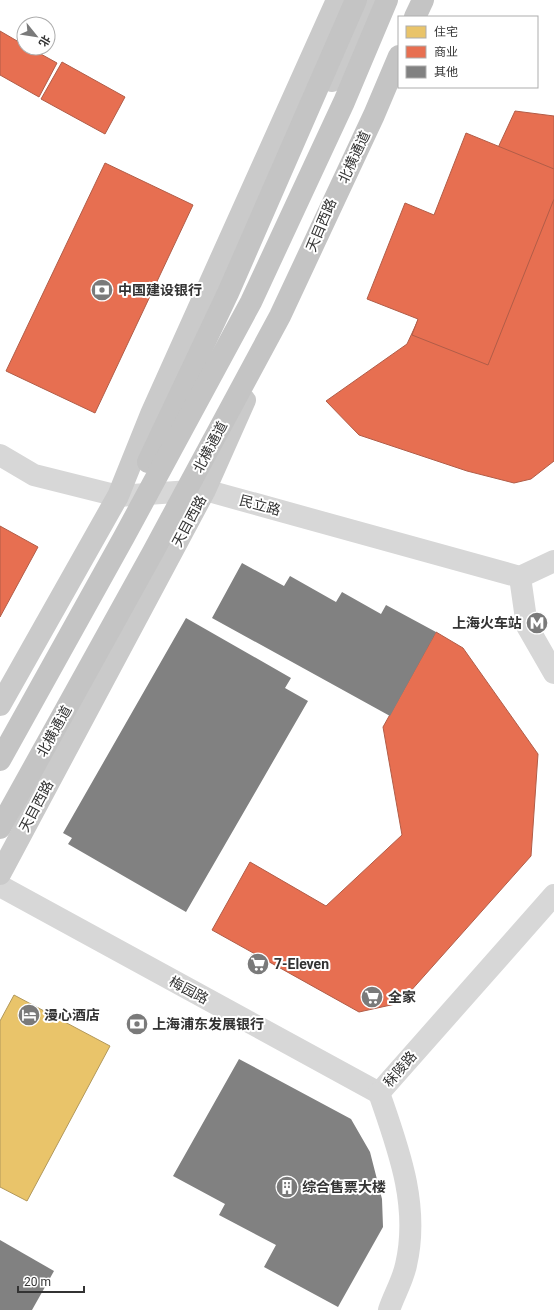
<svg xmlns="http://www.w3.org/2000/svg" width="554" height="1310" font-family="Roboto,'Noto Sans SC',sans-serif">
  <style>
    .homes { fill: #e9c46a; stroke: #b2985a }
    .shops { fill: #e76f51; stroke: #b15d48 }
    .building { fill: #818181 }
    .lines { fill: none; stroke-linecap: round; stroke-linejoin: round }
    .minor { stroke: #d7d7d7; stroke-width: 22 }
    .major { stroke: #cacaca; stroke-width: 22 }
    .highway { stroke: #c4c4c4; stroke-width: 22 }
    .highway-bridge { stroke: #c4c4c4; stroke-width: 22 }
    .labels { text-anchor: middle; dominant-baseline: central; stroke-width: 4; stroke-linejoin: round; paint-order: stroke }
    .street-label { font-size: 14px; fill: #333; stroke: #fff }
    .poi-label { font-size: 14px; font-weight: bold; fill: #333; stroke: #fff; text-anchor: start }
  </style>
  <rect width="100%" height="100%" fill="#fff"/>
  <!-- homes -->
  <path class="homes" d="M14 995 110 1046 27 1201 0 1187V1021Z"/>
  <!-- shops -->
  <g class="shops">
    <path d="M0 31 24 45V48H30L57 63 39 97 0 75Z"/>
    <path d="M62 62 125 97 105 134 41 99Z"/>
    <path d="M515 111 554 116V461L531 479 514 483 467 471 359 435 326 401 407 344Z"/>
    <path d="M466 133 554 169V199L488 365 412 335 418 319 367 299 405 203 434 215Z"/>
    <path d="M105 163 193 205 95 413 6 371Z"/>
    <path d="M0 526 38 547 0 617Z"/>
    <path d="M436 632 463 648 538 754 531 856 400 1003 359 1012 212 930 250 862 326 906 402 835 383 727Z"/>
  </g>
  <!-- building -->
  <g class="building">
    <path d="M242 563 284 586 290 576 336 602 342 592 381 614 386 605 436 632 390 716 212 618Z"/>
    <path d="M186 618 291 678 285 688 308 701 186 912 68 844 72 838 63 833Z"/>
    <path d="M239 1059 351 1119 370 1152 382 1199 383 1227 338 1307 264 1267 276 1245 219 1215 225 1204 173 1176Z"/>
    <path d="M0 1240 54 1271 32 1310H0Z"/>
  </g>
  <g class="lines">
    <!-- minor -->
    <g class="minor">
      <path d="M0 455 34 475 118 496 205 490 520 577"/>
      <path d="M520 577 527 626 554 673"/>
      <path d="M520 577 554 561"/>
      <path d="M0 886 379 1093"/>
      <path d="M379 1093 554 895"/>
      <path d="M379 1093C398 1148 420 1205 406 1265 403 1280 394 1295 389 1310"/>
    </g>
    <!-- major -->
    <g class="major">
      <path d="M332 81 369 0"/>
      <path d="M0 705 118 496 151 414 337 0"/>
      <path d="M0 874 205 490 245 400"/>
    </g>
    <!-- highway -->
    <path class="highway" d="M415 17 423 0"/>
    <!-- highway-bridge -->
    <g class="highway-bridge">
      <path d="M148 462 228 293 356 0"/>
      <path d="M0 760 124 537 251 302 344 102 387 0"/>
      <path d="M0 828 153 552 280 316 374 115 399 56"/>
    </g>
  </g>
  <!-- icons -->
  <defs>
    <g id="bank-disc" transform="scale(1.15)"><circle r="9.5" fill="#7a7a7a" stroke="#fff"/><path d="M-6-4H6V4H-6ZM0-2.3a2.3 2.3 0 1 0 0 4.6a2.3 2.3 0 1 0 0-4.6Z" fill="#fff"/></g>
    <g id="metro-disc" transform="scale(1.15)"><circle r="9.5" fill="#7a7a7a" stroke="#fff"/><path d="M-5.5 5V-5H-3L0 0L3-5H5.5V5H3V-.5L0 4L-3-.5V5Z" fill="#fff"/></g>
    <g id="supermarket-disc" transform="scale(1.15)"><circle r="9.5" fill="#7a7a7a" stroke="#fff"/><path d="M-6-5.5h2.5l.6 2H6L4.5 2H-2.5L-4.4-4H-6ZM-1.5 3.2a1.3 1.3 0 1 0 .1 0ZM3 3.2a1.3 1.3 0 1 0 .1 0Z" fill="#fff"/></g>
    <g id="hotel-disc" transform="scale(1.15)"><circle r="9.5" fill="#7a7a7a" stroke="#fff"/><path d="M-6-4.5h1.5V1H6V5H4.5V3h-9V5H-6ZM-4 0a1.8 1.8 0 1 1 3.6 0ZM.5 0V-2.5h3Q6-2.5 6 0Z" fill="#fff"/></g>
    <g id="building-disc" transform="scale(1.15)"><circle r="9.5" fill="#7a7a7a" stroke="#fff"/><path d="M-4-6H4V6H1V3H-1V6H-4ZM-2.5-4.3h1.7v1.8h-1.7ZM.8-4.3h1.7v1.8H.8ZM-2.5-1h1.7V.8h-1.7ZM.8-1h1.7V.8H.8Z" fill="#fff"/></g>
  </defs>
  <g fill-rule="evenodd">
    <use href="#bank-disc" x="102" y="290"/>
    <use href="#metro-disc" x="537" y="623"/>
    <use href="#supermarket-disc" x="258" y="964"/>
    <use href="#supermarket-disc" x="372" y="997"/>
    <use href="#hotel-disc" x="29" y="1015"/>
    <use href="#bank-disc" x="137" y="1024"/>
    <use href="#building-disc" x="287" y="1187"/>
  </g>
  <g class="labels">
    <!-- street labels -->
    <g class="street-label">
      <text transform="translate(354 157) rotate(-65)">北横通道</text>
      <text transform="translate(321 225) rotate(-67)">天目西路</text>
      <text transform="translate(210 447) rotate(-62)">北横通道</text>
      <text transform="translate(260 505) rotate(15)">民立路</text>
      <text transform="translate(189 521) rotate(-62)">天目西路</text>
      <text transform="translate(54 731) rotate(-61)">北横通道</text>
      <text transform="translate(36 806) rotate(-62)">天目西路</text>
      <text transform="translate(189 990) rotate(28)">梅园路</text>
      <text transform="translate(400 1069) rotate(-49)">秣陵路</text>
    </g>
    <!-- poi labels -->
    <g class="poi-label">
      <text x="118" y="290">中国建设银行</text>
      <text x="522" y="623" text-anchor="end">上海火车站</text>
      <text x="274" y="964">7-Eleven</text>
      <text x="388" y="997">全家</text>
      <text x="44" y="1015">漫心酒店</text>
      <text x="152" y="1024">上海浦东发展银行</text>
      <text x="302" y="1187">综合售票大楼</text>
    </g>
  </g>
  <!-- legend -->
  <rect x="398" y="16" width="140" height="72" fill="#ffffff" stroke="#adadad"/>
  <rect x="406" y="26" width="20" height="12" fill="#e9c46a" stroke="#adadad"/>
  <text x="434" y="36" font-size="12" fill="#333333">住宅</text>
  <rect x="406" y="46" width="20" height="12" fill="#e76f51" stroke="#adadad"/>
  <text x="434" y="56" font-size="12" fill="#333333">商业</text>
  <rect x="406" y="66" width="20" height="12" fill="#818181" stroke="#adadad"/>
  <text x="434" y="76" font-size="12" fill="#333333">其他</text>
  <!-- north arrow -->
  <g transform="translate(36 36) rotate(120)"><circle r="19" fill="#ffffff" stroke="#adadad"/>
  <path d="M0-3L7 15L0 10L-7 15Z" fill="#7a7a7a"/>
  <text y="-6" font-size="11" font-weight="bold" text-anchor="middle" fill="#333333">北</text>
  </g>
  <!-- scale -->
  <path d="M18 1286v6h66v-6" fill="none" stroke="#333333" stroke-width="2"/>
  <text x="24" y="1286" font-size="12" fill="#333333" stroke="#ffffff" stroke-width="3" paint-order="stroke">20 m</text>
</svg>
